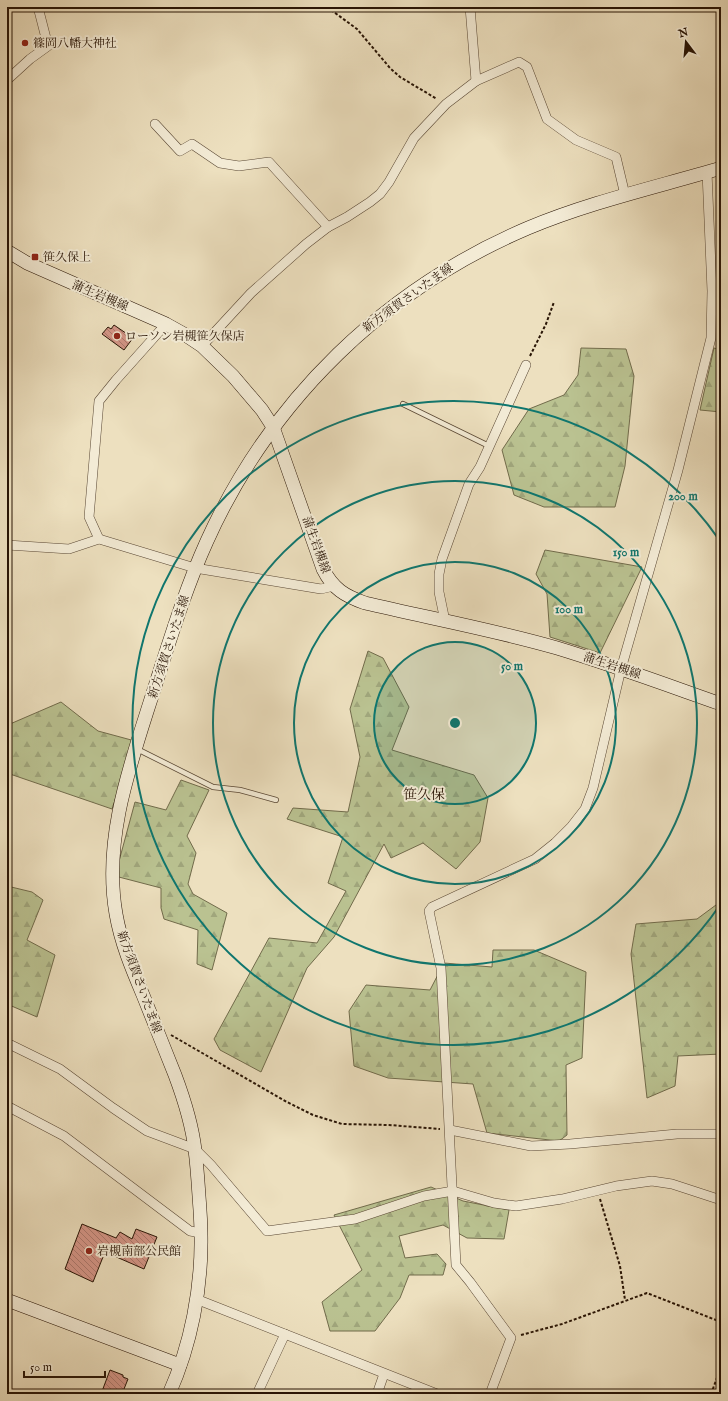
<svg xmlns="http://www.w3.org/2000/svg" width="728" height="1401" font-family="'IM FELL English','Noto Serif JP',serif">
  <style>
    .forest { fill: url(#forest-firs); stroke: #716b4b }
    .building { fill: url(#building-back-hatch); stroke: #281405 }
    .lines { fill: none; stroke-linecap: round; stroke-linejoin: round }
    .lane-casing { stroke: #594734; stroke-width: 6 }
    .street-casing { stroke: #594734; stroke-width: 10 }
    .secondary-casing { stroke: #281405; stroke-width: 14 }
    .path { stroke: #281405; stroke-width: 2; stroke-dasharray: 3 2; stroke-linecap: butt }
    .lane { stroke: #f3ebd5; stroke-width: 4.5 }
    .street { stroke: #f3ebd5; stroke-width: 9 }
    .secondary { stroke: #f3ebd5; stroke-width: 13 }
    .ring { fill: none; stroke: #0f766e; stroke-width: 2 }
    .poi-dot { fill: #8f2418; stroke: #f3ebd5; stroke-width: 1.5 }
    .labels { text-anchor: middle; dominant-baseline: central; stroke-width: 4; stroke-linejoin: round; paint-order: stroke }
    .poi-label { font-size: 12px; fill: #281405; stroke: #f3ebd5; text-anchor: start }
    .street-label { font-size: 12px; fill: #281405; stroke: #f3ebd5 }
    .quarter-label { font-size: 14px; fill: #281405; stroke: #f3ebd5 }
    .centre { fill: #0f766e; stroke: #f3ebd5; stroke-width: 2 }
    .ring-label { font-size: 12px; text-anchor: middle; font-weight: bold; fill: #0f766e; stroke: #f3ebd5; stroke-width: 4; stroke-linejoin: round; paint-order: stroke }
  </style>
  <defs>
    <pattern id="forest-firs" width="22" height="20" patternUnits="userSpaceOnUse"><rect width="22" height="20" fill="#bac291"/><path d="M5 1l3.5 6h-7zM16 11l3.5 6h-7z" fill="#a0a67c"/></pattern>
    <pattern id="building-back-hatch" width="6" height="6" patternUnits="userSpaceOnUse"><rect width="6" height="6" fill="#d59688"/><path d="M-1 5l2 2M0 0l6 6M5-1l2 2" fill="none" stroke="#ad796d"/></pattern>
  </defs>
  <rect width="100%" height="100%" fill="#ede0bf"/>
  <filter id="stains"><feTurbulence type="fractalNoise" baseFrequency=".005" numOctaves="4"/><feColorMatrix values="0 0 0 0 .2 0 0 0 0 .09 0 0 0 0 .02 0 0 0 .5 -.17"/></filter>
  <radialGradient id="worn" r=".72"><stop offset=".6" stop-color="#630" stop-opacity="0"/><stop offset="1" stop-color="#630" stop-opacity=".3"/></radialGradient>
  <!-- forest -->
  <g class="forest">
    <path d="M581 348 626 349 634 376 625 466 615 507H544L514 495 502 450 529 409 564 395 578 375Z"/>
    <path d="M714 348 721 350V412L700 410Z"/>
    <path d="M545 550 642 567 600 653 550 637 547 594 536 574Z"/>
    <path d="M368 651 383 658 409 707 392 750 474 775 488 798 480 842 456 869 423 843 391 858 384 844 334 937 307 968 261 1072 220 1050 214 1039 269 938 317 943 346 891 328 883 343 837 287 819 293 808 348 812 360 757 350 709Z"/>
    <path d="M61 702 98 731 135 741 112 809 7 773V733L10 724Z"/>
    <path d="M181 780 209 790 187 836 196 853 188 884 193 894 227 913 212 970 197 964 198 930 164 919 161 908V888L115 876 135 802 166 810Z"/>
    <path d="M7 886 32 892 43 900 27 940 55 955 37 1017 7 1004Z"/>
    <path d="M720 902H721V1054L678 1056 675 1086 647 1098 631 954 636 924 697 919Z"/>
    <path d="M493 950H534L586 972 582 1058 566 1065 567 1135 559 1141 487 1133 473 1084 388 1078 354 1066 349 1011 366 985 430 990 444 963 492 967Z"/>
    <path d="M431 1187 463 1201 509 1210 504 1239 467 1238 443 1225 399 1236 405 1258 437 1254 446 1264 443 1275H409L400 1298 375 1331H330L322 1302 362 1270 334 1215Z"/>
  </g>
  <!-- building -->
  <g class="building">
    <path d="M114 325 133 338 124 350 102 334 108 327 111 329Z"/>
    <path d="M82 1224 116 1238 120 1232 132 1239 136 1229 157 1237 144 1269 105 1252 93 1282 65 1269Z"/>
    <path d="M110 1370 123 1375V1377L128 1379 122 1394H101Z"/>
  </g>
  <g class="lines">
    <!-- lane casing -->
    <g class="lane-casing">
      <g id="lane">
        <path d="M403 404 489 446"/>
        <path d="M137 749 213 787 240 790 276 800"/>
      </g>
    </g>
    <!-- street casing -->
    <g class="street-casing">
      <g id="street">
        <path d="M470 7 476 81"/>
        <path d="M7 80 30 59 48 46 38 7"/>
        <path d="M155 124 180 151 192 144 220 163 239 166 269 162 328 227"/>
        <path d="M202 346 251 293 306 244 328 227 347 217 370 202 380 194 389 182 414 138 446 104 476 81 519 62 527 67 547 119 576 140 616 157 625 195"/>
        <path d="M99 539 89 517 99 401 116 380 166 324"/>
        <path d="M7 545 69 549 99 539 195 568 321 589 334 586"/>
        <path d="M445 621 439 592V574L442 559 469 484 480 467 526 365"/>
        <path d="M7 1043 60 1069 113 1108 147 1131 195 1149 211 1165 267 1231 355 1219 424 1196 453 1191 494 1203 516 1206 562 1199 616 1186 652 1181 672 1184 721 1200"/>
        <path d="M7 1106 64 1136 190 1231 201 1233"/>
        <path d="M450 1130 531 1146 570 1144 677 1134H721"/>
        <path d="M196 1299 437 1394"/>
        <path d="M257 1394 285 1334"/>
        <path d="M377 1394 384 1374"/>
        <path d="M490 1394 511 1338 470 1282 456 1265 441 968 429 911 432 907 535 859 555 843 571 827 585 809 593 788 621 669 678 470 711 338 712 291 707 172"/>
      </g>
    </g>
    <!-- secondary casing -->
    <g class="secondary-casing">
      <g id="secondary">
        <path d="M7 251 27 263 166 324 184 334 202 346 233 376 262 410 273 427 323 569C333 589 345 596 365 603 429 618 495 630 557 648 613 665 667 685 721 704"/>
        <path d="M7 1300 180 1365"/>
        <path d="M169 1394C191 1345 202 1288 201 1235 201 1222 200 1209 199 1196 198 1181 197 1165 195 1150 192 1124 184 1099 175 1075 164 1048 154 1022 143 995 132 969 121 943 116 914 102 834 134 755 157 680 172 633 187 585 207 541 271 399 385 289 528 228 590 202 657 187 721 168"/>
      </g>
    </g>
    <!-- path -->
    <g class="path">
      <path d="M327 7 357 29 390 68 400 77 437 99"/>
      <path d="M530 356 546 324 554 302"/>
      <path d="M171 1035 287 1102 313 1115 342 1124 389 1125 440 1129"/>
      <path d="M600 1199 620 1266 625 1300"/>
      <path d="M521 1335 562 1324 647 1293 721 1322"/>
      <path d="M711 1394 721 1367"/>
    </g>
    <!-- lane -->
    <use href="#lane" class="lane"/>
    <!-- street -->
    <use href="#street" class="street"/>
    <!-- secondary -->
    <use href="#secondary" class="secondary"/>
  </g>
  <!-- distance rings -->
  <circle cx="455" cy="723" r="81" fill="#0f766e" fill-opacity=".12"/>
  <g class="ring">
    <circle cx="455" cy="723" r="81"/>
    <circle cx="455" cy="723" r="161"/>
    <circle cx="455" cy="723" r="242"/>
    <path d="M720 905A322 322 0 1 1 720 541"/>
  </g>
  <!-- markers -->
  <g class="poi-dot">
    <circle cx="25" cy="43" r="4"/>
    <rect x="31" y="253" width="8" height="8" rx="2"/>
    <circle cx="117" cy="336" r="4"/>
    <circle cx="89" cy="1251" r="4"/>
  </g>
  <g class="labels">
    <!-- poi labels -->
    <g class="poi-label">
      <text x="33" y="43">篠岡八幡大神社</text>
      <text x="43" y="257">笹久保上</text>
      <text x="125" y="336">ローソン岩槻笹久保店</text>
      <text x="97" y="1251">岩槻南部公民館</text>
    </g>
    <!-- street labels -->
    <g class="street-label">
      <text transform="translate(100 296) rotate(23)">蒲生岩槻線</text>
      <text transform="translate(408 298) rotate(-36)">新方須賀さいたま線</text>
      <text transform="translate(316 545) rotate(70)">蒲生岩槻線</text>
      <text transform="translate(169 647) rotate(-72)">新方須賀さいたま線</text>
      <text transform="translate(612 666) rotate(18)">蒲生岩槻線</text>
      <text transform="translate(139 982) rotate(70)">新方須賀さいたま線</text>
    </g>
    <!-- quarter labels -->
    <g class="quarter-label">
      <text x="424" y="795">笹久保</text>
    </g>
  </g>
  <circle cx="455" cy="723" r="6" class="centre"/>
  <g class="ring-label">
    <text x="683" y="500">200 m</text>
    <text x="626" y="556">150 m</text>
    <text x="569" y="613">100 m</text>
    <text x="512" y="670">50 m</text>
  </g>
  <!-- margin -->
  <rect width="728" height="1401" fill="none" stroke="#ede0bf" stroke-width="24"/>
  <rect x="8" y="8" width="712" height="1385" fill="none" stroke="#281405" stroke-width="2"/>
  <rect x="12" y="12" width="704" height="1377" fill="none" stroke="#281405"/>
  <!-- north arrow -->
  <g transform="translate(686 42) rotate(344)" stroke="#f3ebd5" stroke-width="3" paint-order="stroke">
  <path d="M0-3L7 15L0 10L-7 15Z" fill="#281405"/>
  <text y="-6" font-size="11" font-weight="bold" text-anchor="middle" fill="#281405">N</text>
  </g>
  <!-- scale -->
  <path d="M24 1371v6h81v-6" fill="none" stroke="#281405" stroke-width="2"/>
  <text x="30" y="1371" font-size="12" fill="#281405" stroke="#f3ebd5" stroke-width="3" paint-order="stroke">50 m</text>
  <rect width="100%" height="100%" filter="url(#stains)"/>
  <rect width="100%" height="100%" fill="url(#worn)"/>
</svg>
